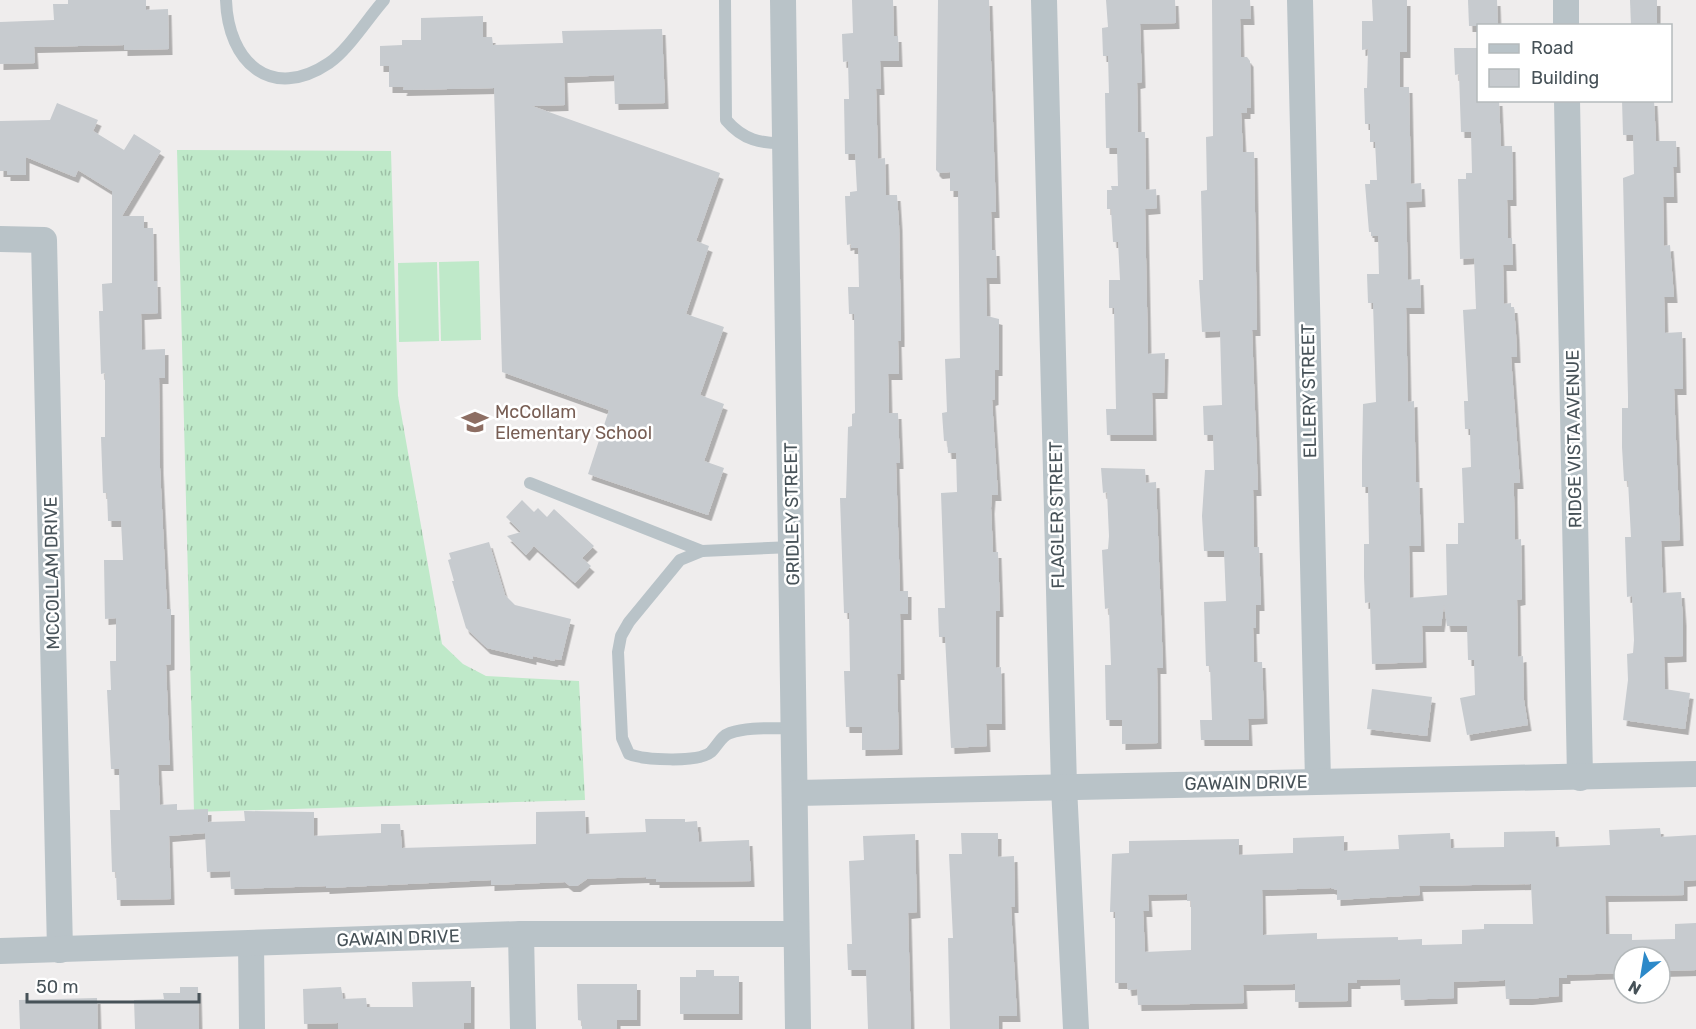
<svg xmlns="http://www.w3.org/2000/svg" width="1696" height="1029" font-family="Rubik,sans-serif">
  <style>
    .grass { fill: url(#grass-tufts) }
    .garden { fill: #bfe9c9 }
    .building { fill: #c7cbcf; fill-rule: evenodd; filter: url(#shadow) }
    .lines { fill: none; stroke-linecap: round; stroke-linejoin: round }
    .service { stroke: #b9c3c8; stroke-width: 12 }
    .minor { stroke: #b9c3c8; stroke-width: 26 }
    .labels { text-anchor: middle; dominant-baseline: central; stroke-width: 5; stroke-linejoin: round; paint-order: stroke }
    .street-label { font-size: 18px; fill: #475258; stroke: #fff }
    .education-label { font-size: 18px; fill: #785e54; stroke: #fff; text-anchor: start }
  </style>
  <defs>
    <pattern id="grass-tufts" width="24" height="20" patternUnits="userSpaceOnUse" patternTransform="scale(1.5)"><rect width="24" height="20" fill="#bfe9c9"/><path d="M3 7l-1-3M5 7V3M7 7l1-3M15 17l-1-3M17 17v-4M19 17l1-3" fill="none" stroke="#9dbfa6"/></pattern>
    <filter id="shadow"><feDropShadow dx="3.5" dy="6" stdDeviation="0" flood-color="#0004"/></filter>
  </defs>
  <rect width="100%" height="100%" fill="#efeded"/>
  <!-- grass -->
  <path class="grass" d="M177 150 391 151 398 396 442 644 463 664 486 676 579 681 585 800 194 812Z"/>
  <!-- garden -->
  <g class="garden">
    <path d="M479 261 481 340 441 341 439 262Z"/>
    <path d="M437 262 439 341 399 342 398 263Z"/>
  </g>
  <!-- building -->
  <g class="building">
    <path d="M68 0H146V10L168 9 169 49 124 50V45L34 47 35 63 0 64V22L54 20 53 4H68Z"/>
    <path d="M852 0H893L894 36H898L899 61H880L881 89H876L878 159 885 158 886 195H897L899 225 901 331V341H898L899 374H888L889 413H898L900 463H896L900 591H908V614H900L901 674H897L899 749 862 750V727H846L844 671H850L849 613H844L840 498H846L848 427 852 426V414L855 413 854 314H849L848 287H859L858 248H851V244L847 245 845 196H850V192L857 191 855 154H845L844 99H849L848 61 843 62 842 34 853 33Z"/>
    <path d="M938 0H989L996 212H991L992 250H996L997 278H986L987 316 999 319V370H995V399L992 400 998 495H992L991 508 993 552H998L1000 611H996V668L1001 667 1002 724H986L987 746 951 748 945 637H939L938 608H945L941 493 957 492 956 453H948L947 441H944L942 413 947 412 945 359 960 358 958 191H950V172L939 173 936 170Z"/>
    <path d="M1106 0H1175L1176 23 1140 24 1142 82 1137 83 1138 132H1145L1146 190 1156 189 1157 208 1145 209 1148 354 1165 353 1164 393H1152L1153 435H1107L1106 409H1116L1114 308H1109V280H1120L1118 242H1113L1111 209H1107V190H1112L1111 186H1118L1117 148H1106L1105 93H1109L1108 56H1103L1102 28 1108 27Z"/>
    <path d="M1212 0H1250L1251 19H1240L1241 57H1247L1250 61 1251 108H1247V113H1241L1243 152H1254L1257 330H1252L1258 490H1253L1254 533V547H1259L1261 605H1256V628H1253L1254 662H1262L1264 718 1248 719 1249 740H1201L1200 720H1212L1210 666H1206L1204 602 1226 601 1224 551H1204L1202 516 1205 470H1214L1213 435H1204L1203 406 1222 405 1220 331 1202 332 1199 280H1203L1201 191 1207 190 1206 137 1213 136Z"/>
    <path d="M1372 0H1407V52H1400V87H1409L1411 184 1421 183 1422 201 1406 202 1408 280 1420 279 1421 308H1406L1408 402 1414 401 1416 482H1419L1421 546H1409L1410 598 1447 595 1446 544H1458V523H1464L1462 468 1471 467 1470 429H1465L1464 401H1468L1463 310 1476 309 1474 258 1460 259 1458 179H1466V173H1472L1471 132H1461L1459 74 1455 75 1454 48H1479V100H1499L1501 146H1512L1513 200H1507L1508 238H1512L1513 265H1503L1504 304 1511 303V307H1514L1516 334 1517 357H1511L1520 483H1514V496L1515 540 1521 539 1522 599 1517 600 1518 657 1523 656 1524 700 1528 725 1467 735 1460 698 1475 695 1474 660H1468L1467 626H1447L1444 605 1441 626H1422L1423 662 1372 664 1370 602 1365 603 1364 576V544H1369L1368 487H1362V461L1363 404 1376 402 1373 303H1368L1367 274H1379L1378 236H1371V232H1369L1365 184H1370V180H1377L1375 142H1370V124H1365L1364 88H1367L1368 49 1362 50V21H1373Z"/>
    <path d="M1468 0H1497L1498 26H1469Z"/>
    <path d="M1630 0H1657V26H1631Z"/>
    <path d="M483 16V37H492L493 45 563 43 562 31 662 29 665 103 615 104 614 75 564 77 565 105 532 106 720 173 696 241 709 246 686 314 724 327 700 395 724 404 704 461 724 468 708 515 588 474 609 410 502 372 494 88 403 90 404 87H389V66H380V46L402 45V40H421V18Z"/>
    <path d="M1622 100H1654L1656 141H1676L1677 167H1673L1674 197H1663L1664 246 1670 245 1674 297H1664L1665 333 1682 332 1683 389H1674L1680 540 1661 541 1663 593 1681 592 1683 620V656L1664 657 1665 689 1690 693 1685 729 1623 720 1628 680 1627 654 1633 653 1634 640 1632 596 1627 597 1625 537H1631L1628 481H1624L1622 447V408H1628V396L1623 178 1634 174 1633 135H1623Z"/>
    <path d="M57 103 98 120 93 131 124 150 134 134 161 151 122 216H144V228H153L154 281H157L158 313 141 314 142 350 165 349V378H159L160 468 167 609H171V664L166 665 170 765H158L160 805 177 804V810L208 809V822L245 821 244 811 314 812V836L381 833V824H400L402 848 536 844V812L585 811 586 834 646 832 645 819H685V822L697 821 699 842 749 840 751 881 656 882V879H646V877L587 879 577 886H570L565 882 491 885V880L326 888V886L231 889 230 871 207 872 205 833 169 836 171 899 117 900 116 872H112L110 810H120L119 769H111L107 690H111L110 661H116V618L105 619 104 560H123L121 521H108L107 493H103L101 437H105V373L101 374 99 311H103L102 284 112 283V191L78 170 75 177 26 157V175H7V171H0V121L50 120Z"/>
    <path d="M1101 468 1145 469 1146 483 1156 482 1163 668H1157L1158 743 1122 744V720H1106L1105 665H1111L1109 608 1105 609 1102 550 1108 549 1109 536 1107 492 1103 493Z"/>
    <path d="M522 500 534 512 538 508 547 517 554 509 594 546 582 558 591 566 575 583 534 546 526 555 507 536 521 532 506 517Z"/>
    <path d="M489 542 505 595 515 605 571 619 561 660 555 659 554 661 533 656V659L487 648 466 628 452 581H454L448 560 451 559 449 553Z"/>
    <path d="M1372 689 1432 697 1427 736 1367 729Z"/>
    <path d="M1660 828 1661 837 1696 835V880L1684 881V895L1605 896 1606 934H1632V940L1675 939V924L1696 923V970L1660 971V957H1624V973L1567 975V978H1559V996L1529 999H1506L1505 980 1454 982V998L1401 1000 1400 979 1357 980V983H1348V1001L1295 1002V984L1243 985 1244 1003 1138 1005 1137 989 1128 990 1127 983H1115V912H1110L1112 854 1129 853V841L1239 839V855L1293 853V838L1344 836V851L1399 849 1398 835 1450 833 1451 848 1504 847V832L1555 831 1556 847 1610 845 1609 830ZM1531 884 1533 924H1484V929L1462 930V944L1422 945V939L1398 940V937L1317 939V933L1263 935 1262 890 1331 888 1337 890V900L1420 895 1419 886ZM1187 894V901H1191V950L1145 952 1143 911H1149L1148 895Z"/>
    <path d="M961 833H998V857L1014 856 1015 907H1011L1017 1016H999V1029H950L948 938H953L949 854H962Z"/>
    <path d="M915 834 917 912 908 913 911 1029H868L866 970H848L847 944H852L849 861 864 860 863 836Z"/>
    <path d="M696 970H714V976H739V1014H680V977H696Z"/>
    <path d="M471 981V1023H464V1029H338V1023L304 1024 303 989 341 987 343 999 366 998 367 1007H413L412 982Z"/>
    <path d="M577 984H637V1020H617V1029H582V1021L578 1020Z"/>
    <path d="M180 987H198L199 1029H135L134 1000 164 999 163 993H180Z"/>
    <path d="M97 998 98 1029H20L19 1000Z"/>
  </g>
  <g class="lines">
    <!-- service -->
    <g class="service">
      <path d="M226 0C228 62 271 102 329 63 348 50 368 18 384 0"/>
      <path d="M725 0 726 120C743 140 761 144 786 143"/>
      <path d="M530 483 702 551"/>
      <path d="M793 547 702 551 680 560 629 622 621 636 618 652 622 738 629 754C644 760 698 763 711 752 718 745 721 736 730 733 750 726 775 729 796 728"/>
    </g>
    <!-- minor -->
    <g class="minor">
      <path d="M783 0 798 1029"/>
      <path d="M1044 0 1064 787 1076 1029"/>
      <path d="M1300 0 1318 781"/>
      <path d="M1566 0V26"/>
      <path d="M1567 100 1580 778"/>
      <path d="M0 239 44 240 60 950"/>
      <path d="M797 793 1696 774"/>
      <path d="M521 934 523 1029"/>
      <path d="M251 943 252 1029"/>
      <path d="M0 951 521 934H796"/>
    </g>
  </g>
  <!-- icons -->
  <defs>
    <g id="school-bare" transform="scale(2.07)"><path d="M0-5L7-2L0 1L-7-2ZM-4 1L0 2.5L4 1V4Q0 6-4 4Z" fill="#8d6e63" stroke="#fff" stroke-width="2.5" paint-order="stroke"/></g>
  </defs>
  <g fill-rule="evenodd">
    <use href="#school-bare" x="475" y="422"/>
  </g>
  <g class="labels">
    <!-- street labels -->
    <g class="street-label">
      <text transform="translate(1309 391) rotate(-91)">ELLERY STREET</text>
      <text transform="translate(1574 439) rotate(-91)">RIDGE VISTA AVENUE</text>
      <text transform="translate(792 514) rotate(-91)">GRIDLEY STREET</text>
      <text transform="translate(1057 515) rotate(-91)">FLAGLER STREET</text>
      <text transform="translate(52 573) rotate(-91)">MCCOLLAM DRIVE</text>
      <text transform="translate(1246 783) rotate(-1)">GAWAIN DRIVE</text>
      <text transform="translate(398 938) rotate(-2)">GAWAIN DRIVE</text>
    </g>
    <!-- education labels -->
    <g class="education-label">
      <text x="495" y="412">McCollam<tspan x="495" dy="21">Elementary School</tspan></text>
    </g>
  </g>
  <!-- legend -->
  <rect x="1477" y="24" width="195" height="78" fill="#ffffff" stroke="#b5babc" stroke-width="1.5"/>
  <rect x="1489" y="44" width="30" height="9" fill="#b9c3c8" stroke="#b5babc" stroke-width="1.5"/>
  <text x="1531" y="54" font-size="18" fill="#475258">Road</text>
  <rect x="1489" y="69" width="30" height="18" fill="#c7cbcf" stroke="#b5babc" stroke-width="1.5"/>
  <text x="1531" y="84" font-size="18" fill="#475258">Building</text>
  <!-- north arrow -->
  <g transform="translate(1642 975) rotate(210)"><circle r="28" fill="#ffffff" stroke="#b5babc" stroke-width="1.5"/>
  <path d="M0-4.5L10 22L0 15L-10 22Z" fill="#2c89c9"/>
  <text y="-9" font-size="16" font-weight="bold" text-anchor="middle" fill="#475258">N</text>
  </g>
  <!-- scale -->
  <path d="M27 993v9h172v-9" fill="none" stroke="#475258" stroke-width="3"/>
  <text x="36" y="993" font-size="18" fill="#475258" stroke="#ffffff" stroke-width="4.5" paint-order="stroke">50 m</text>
</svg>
